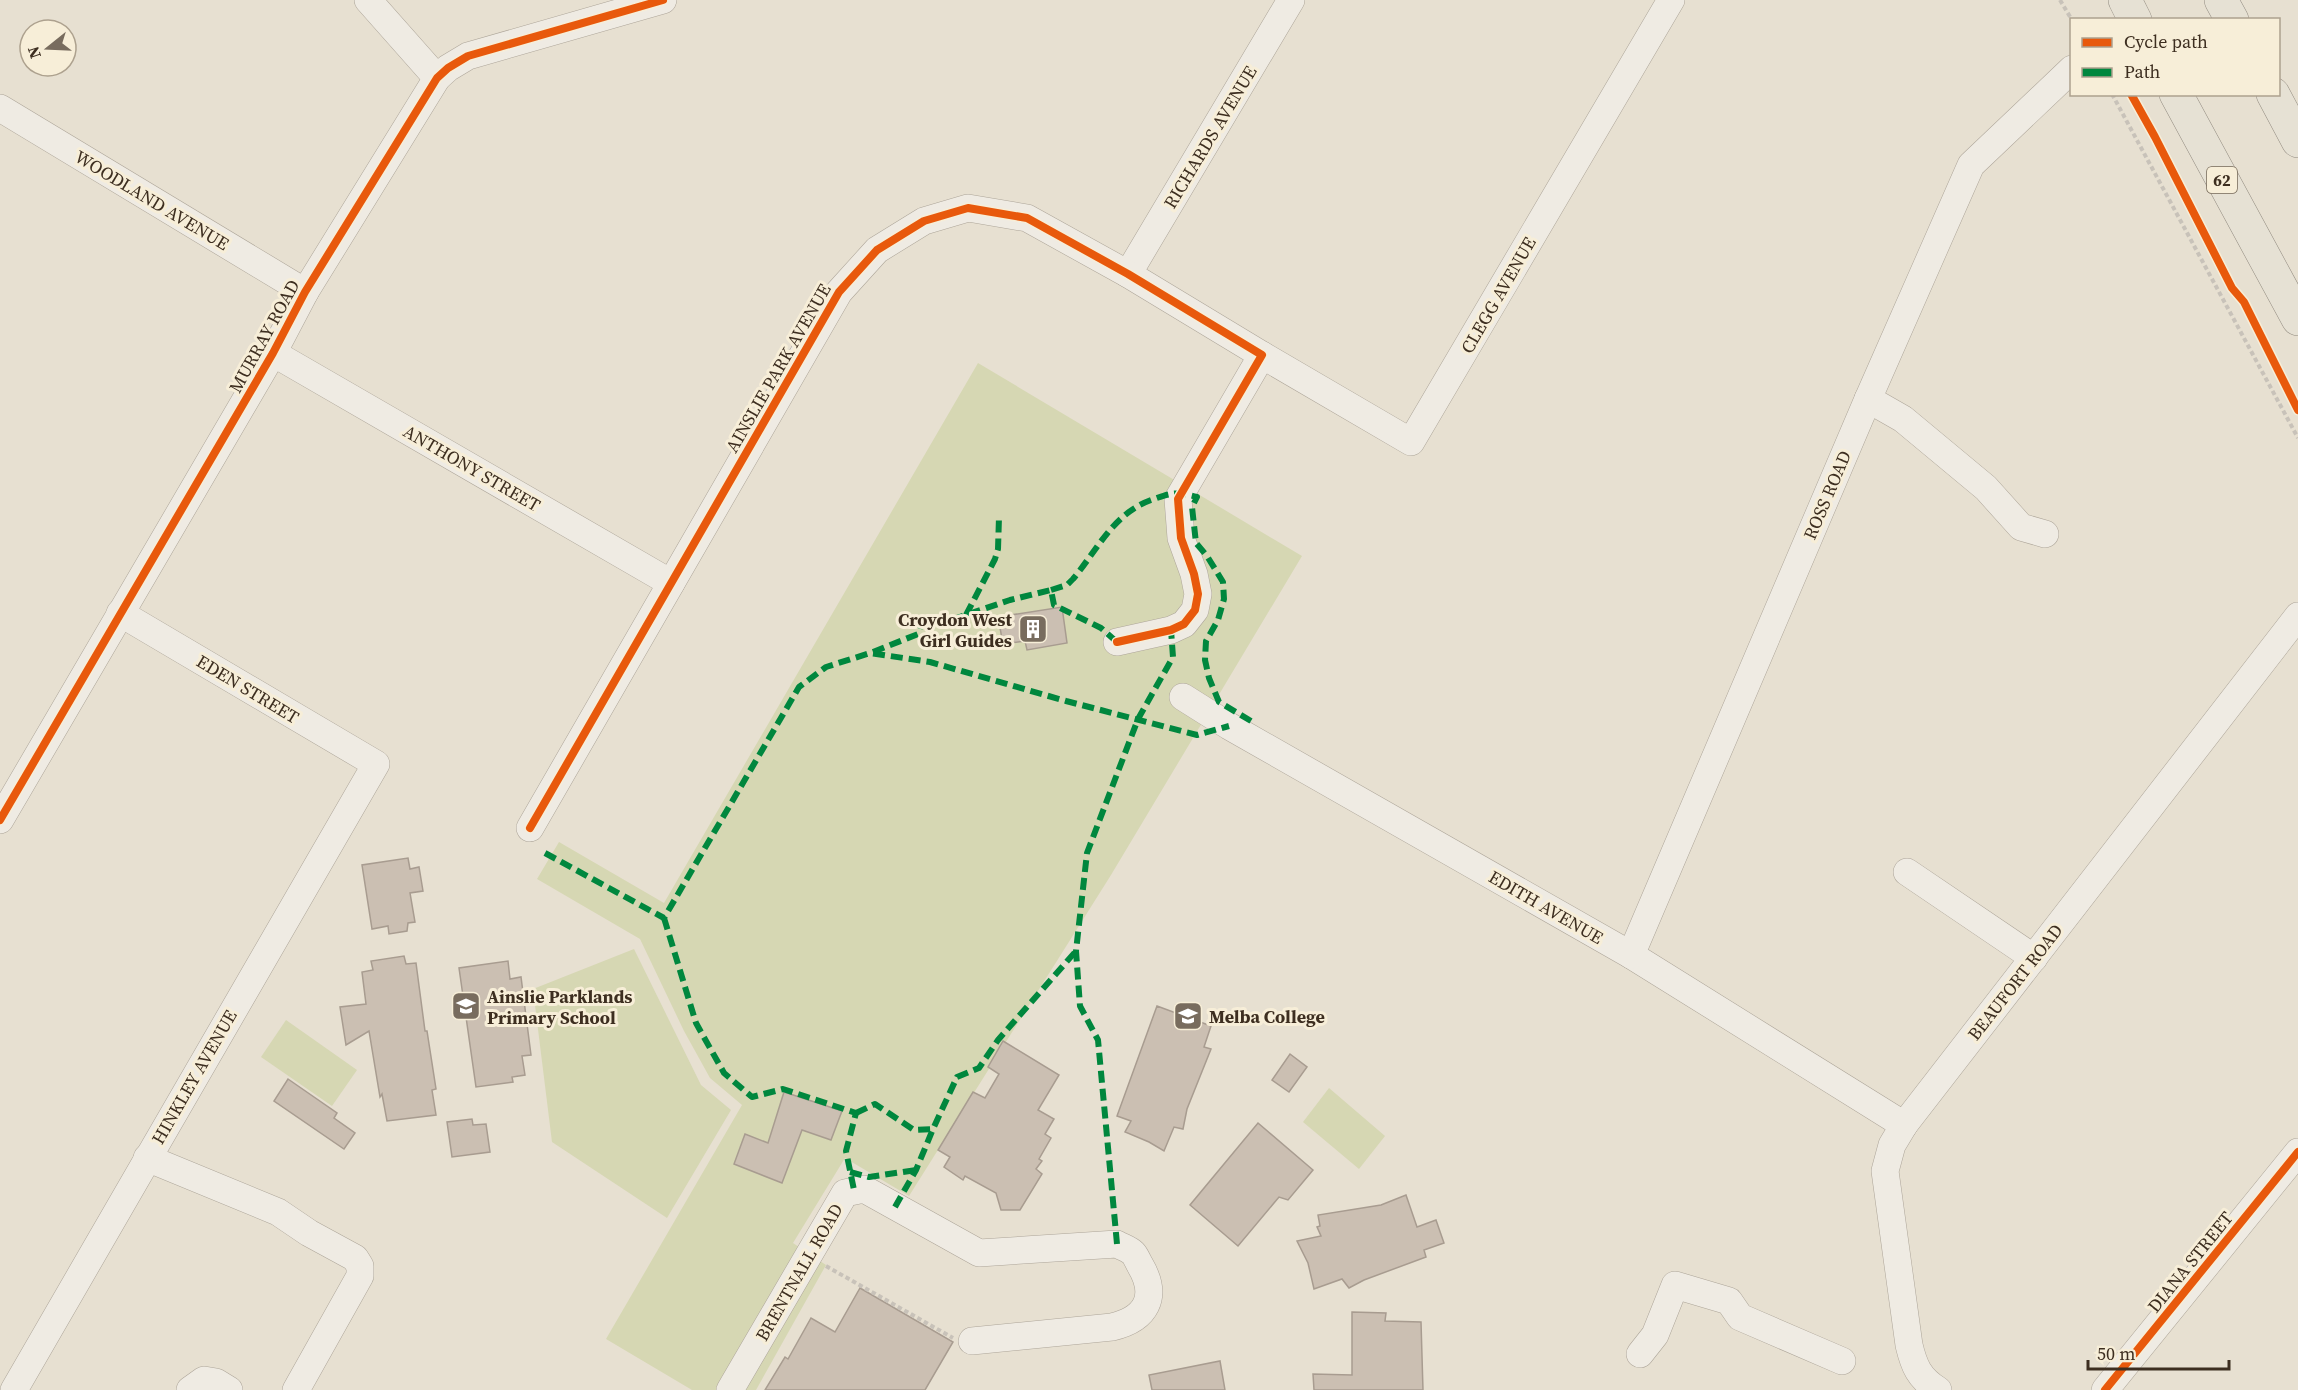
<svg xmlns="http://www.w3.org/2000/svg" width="2298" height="1390" font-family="'Source Serif 4',serif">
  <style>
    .park { fill: #d6d7b3 }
    .building { fill: #cbbfb2; stroke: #a89c90; stroke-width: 1.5 }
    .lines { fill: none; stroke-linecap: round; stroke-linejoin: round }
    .minor-casing { stroke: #ada599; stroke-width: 28 }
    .major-casing { stroke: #928b80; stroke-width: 34 }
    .path { stroke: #c8c2b9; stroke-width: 4; stroke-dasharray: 4.5 3; stroke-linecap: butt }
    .minor { stroke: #efebe3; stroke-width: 27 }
    .major { stroke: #e6e1d4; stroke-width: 33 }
    .quiet { stroke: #00873e; stroke-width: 6; stroke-dasharray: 12 6; stroke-linecap: butt }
    .cycleway-casing { stroke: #f7eed8; stroke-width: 11 }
    .cycleway { stroke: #e8590c; stroke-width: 8 }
    .labels { text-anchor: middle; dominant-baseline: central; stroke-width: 6; stroke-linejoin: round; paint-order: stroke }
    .shield { fill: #f7eed8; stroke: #756857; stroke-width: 1.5 }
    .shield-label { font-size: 16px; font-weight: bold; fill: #3d2e20 }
    .street-label { font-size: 18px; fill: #3d2e20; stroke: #f7eed8 }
    .poi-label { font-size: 18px; font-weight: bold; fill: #3d2e20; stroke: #f7eed8; text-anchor: start }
  </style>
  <rect width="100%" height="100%" fill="#e7e0d1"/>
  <!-- park -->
  <g class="park">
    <path d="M978 363 1302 556 1111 875 909 1196 845 1158 793 1243 826 1265 756 1390H692L606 1339 742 1105 710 1078 684 1031 640 939 537 879 559 842 664 903Z"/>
    <path d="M634 949 701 1085 731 1110 667 1218 552 1142 533 989Z"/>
    <path d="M286 1020 357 1070 332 1106 261 1057Z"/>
    <path d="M1329 1088 1385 1136 1359 1169 1303 1122Z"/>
  </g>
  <!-- building -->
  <g class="building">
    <path d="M1062 607 1067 643 1027 650 1025 641 1003 644 998 617Z"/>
    <path d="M408 858 410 869 419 867 423 891 410 893 415 922 408 923 407 931 389 934 388 926 372 929 362 865Z"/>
    <path d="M404 956 406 964 416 963 425 1031H427L436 1089 432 1090 436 1115 387 1121 382 1094 380 1097 369 1031 346 1045 340 1007 366 1004 362 972 373 970 371 961Z"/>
    <path d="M508 961 510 979 521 977 531 1055 522 1056 525 1075 512 1077 513 1082 476 1087 459 968Z"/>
    <path d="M1157 1006 1211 1026 1204 1047 1211 1049 1187 1109 1183 1129 1174 1127 1164 1151 1149 1142 1125 1132 1131 1121 1117 1116Z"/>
    <path d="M1003 1041 1059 1075 1038 1110 1054 1119 1045 1134 1051 1138 1039 1159 1042 1161 1036 1169 1042 1174 1020 1210H1001L996 1193 965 1176 963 1180 944 1167 950 1157 938 1150 973 1092 985 1098 999 1074 988 1067Z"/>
    <path d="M1290 1054 1307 1067 1289 1092 1272 1080Z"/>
    <path d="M288 1079 337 1113 334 1118 355 1133 344 1149 274 1101Z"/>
    <path d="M784 1092 842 1111 831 1140 802 1130 782 1183 734 1164 745 1134 768 1143Z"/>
    <path d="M472 1119 473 1125 486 1124 490 1152 452 1157 447 1122Z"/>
    <path d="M1258 1123 1313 1170 1288 1200 1279 1197 1238 1246 1190 1205Z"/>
    <path d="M1406 1195 1417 1227 1436 1220 1444 1243 1424 1250 1426 1257 1364 1280 1349 1288 1342 1279 1314 1289 1308 1263 1297 1241 1321 1236 1317 1227 1320 1226 1318 1215 1381 1205Z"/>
    <path d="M860 1288 953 1342 925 1390H765L785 1357 788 1359 811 1318 835 1332Z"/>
    <path d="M1352 1312 1386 1313 1385 1321 1421 1322 1423 1390H1314L1313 1374 1352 1375Z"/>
    <path d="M1220 1361 1225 1390H1152L1149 1375Z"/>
  </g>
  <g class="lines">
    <!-- minor casing -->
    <g class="minor-casing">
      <g id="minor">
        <path d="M368 0 437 78"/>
        <path d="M0 108 305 292"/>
        <path d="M1128 274 1291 0"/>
        <path d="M273 353 671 583"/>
        <path d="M1262 355 1411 442 1671 0"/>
        <path d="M1868 399 1903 419 1986 488 2021 527 2045 534"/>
        <path d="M1183 697 1229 726 1631 955 1904 1125"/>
        <path d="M0 820 273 353 305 292 437 78 448 68 468 56 663 0"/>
        <path d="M530 828 839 292 877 250 924 221 968 208 1027 218 1128 274 1262 355 1178 499 1181 538 1194 574 1198 594 1195 610 1184 624 1171 630 1117 642"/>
        <path d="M1907 872 2034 958"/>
        <path d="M1631 955 1868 399 1971 165 2072 69"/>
        <path d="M147 1158 278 1212 309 1233 355 1258 360 1266V1276L296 1390"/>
        <path d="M1640 1354 1655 1335 1675 1285 1729 1301 1740 1317 1842 1361"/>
        <path d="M14 1390 376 764 120 613"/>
        <path d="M190 1390 204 1380 216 1382 229 1390"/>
        <path d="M730 1390 845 1193 864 1189 979 1253 1117 1244C1122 1247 1129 1249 1133 1253 1136 1256 1138 1262 1140 1265 1159 1297 1146 1319 1112 1327L972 1341"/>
        <path d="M1938 1390C1919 1378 1914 1366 1909 1345L1885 1171 1892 1145 1904 1125 2298 616"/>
        <path d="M2105 1390 2298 1152"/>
      </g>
    </g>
    <!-- major casing -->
    <g class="major-casing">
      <g id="major">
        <path d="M2125 0 2135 20"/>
        <path d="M2221 0 2232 20"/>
        <path d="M2176 94 2298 319"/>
        <path d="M2273 94 2298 141"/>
      </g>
    </g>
    <!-- path -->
    <g class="path">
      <path d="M2060 0 2072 20"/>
      <path d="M2112 94 2298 438"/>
      <path d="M826 1266 953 1338"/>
    </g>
    <!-- minor -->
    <use href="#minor" class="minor"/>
    <!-- major -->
    <use href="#major" class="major"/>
    <!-- quiet -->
    <g class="quiet">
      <path d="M1051 590 1067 585 1073 579C1098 549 1113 514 1151 500 1171 493 1176 491 1197 497L1192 507 1196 543 1207 556 1223 582 1224 599 1218 620 1206 641 1205 660 1209 678 1219 702 1251 721"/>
      <path d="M966 615 995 559 998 549 999 517"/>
      <path d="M873 652 918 634 921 624 951 620 1010 600 1051 590 1054 605 1101 628 1117 642"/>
      <path d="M545 853 664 918 799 687 826 667 870 653 930 662 1066 701 1197 735 1229 726"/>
      <path d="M664 918 696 1023 724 1073 752 1097 783 1089 856 1113 846 1151 854 1190"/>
      <path d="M856 1113 875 1104 914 1130 933 1129 957 1077 979 1068 998 1040 1076 951"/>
      <path d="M850 1172 869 1177 916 1170"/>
      <path d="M895 1207 916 1170 933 1129"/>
      <path d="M1117 1244 1098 1040 1080 1006 1076 951 1087 853 1138 719 1173 657 1171 630"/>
    </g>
    <!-- cycleway casing -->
    <g class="cycleway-casing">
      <g id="cycleway">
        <path d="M2131 94 2155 137 2232 288 2244 302 2298 410"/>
        <path d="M0 820 273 353 305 292 437 78 448 68 468 56 663 0"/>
        <path d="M530 828 839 292 877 250 924 221 968 208 1027 218 1128 274 1262 355 1178 499 1181 538 1194 574 1198 594 1195 610 1184 624 1171 630 1117 642"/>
        <path d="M2105 1390 2298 1152"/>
      </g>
    </g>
    <!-- cycleway -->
    <use href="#cycleway" class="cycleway"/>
  </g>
  <!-- icons -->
  <defs>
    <g id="building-square" transform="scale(1.5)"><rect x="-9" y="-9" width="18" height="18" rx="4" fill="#786c5e" stroke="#f7eed8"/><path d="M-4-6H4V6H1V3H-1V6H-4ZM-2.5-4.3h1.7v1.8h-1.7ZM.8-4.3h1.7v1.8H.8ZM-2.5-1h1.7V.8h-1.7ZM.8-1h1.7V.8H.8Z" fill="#fff"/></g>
    <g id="school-square" transform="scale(1.5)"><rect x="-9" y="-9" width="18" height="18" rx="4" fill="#786c5e" stroke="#f7eed8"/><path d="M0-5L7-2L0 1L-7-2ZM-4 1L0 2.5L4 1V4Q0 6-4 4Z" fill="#fff"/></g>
  </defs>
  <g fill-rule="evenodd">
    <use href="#building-square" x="1033" y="629"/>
    <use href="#school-square" x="466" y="1006"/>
    <use href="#school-square" x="1188" y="1016"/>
  </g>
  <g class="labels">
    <!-- shield labels -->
    <rect class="shield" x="2207" y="167" width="30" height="26" rx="4.5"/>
    <g class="shield-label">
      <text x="2222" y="180">62</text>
    </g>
    <!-- street labels -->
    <g class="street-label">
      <text transform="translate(1210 137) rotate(-59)">RICHARDS AVENUE</text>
      <text transform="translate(152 200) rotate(31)">WOODLAND AVENUE</text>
      <text transform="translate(1498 295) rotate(-60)">CLEGG AVENUE</text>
      <text transform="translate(264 336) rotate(-61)">MURRAY ROAD</text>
      <text transform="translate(778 368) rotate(-60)">AINSLIE PARK AVENUE</text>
      <text transform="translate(472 468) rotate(30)">ANTHONY STREET</text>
      <text transform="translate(1827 495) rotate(-67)">ROSS ROAD</text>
      <text transform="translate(248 689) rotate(31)">EDEN STREET</text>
      <text transform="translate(1546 907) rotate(30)">EDITH AVENUE</text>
      <text transform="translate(2015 982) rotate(-52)">BEAUFORT ROAD</text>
      <text transform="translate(194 1077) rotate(-60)">HINKLEY AVENUE</text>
      <text transform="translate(2190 1262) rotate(-51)">DIANA STREET</text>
      <text transform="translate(799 1272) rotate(-60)">BRENTNALL ROAD</text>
    </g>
    <!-- poi labels -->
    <g class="poi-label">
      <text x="1012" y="619" text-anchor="end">Croydon West<tspan x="1012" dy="21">Girl Guides</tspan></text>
      <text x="487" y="996">Ainslie Parklands<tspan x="487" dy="21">Primary School</tspan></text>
      <text x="1209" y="1016">Melba College</text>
    </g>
  </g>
  <!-- legend -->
  <rect x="2070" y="18" width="210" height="78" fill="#f7eed8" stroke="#ada18e" stroke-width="1.5"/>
  <rect x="2082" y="38" width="30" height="9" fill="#e8590c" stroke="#ada18e" stroke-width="1.5"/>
  <text x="2124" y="48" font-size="18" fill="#3d2e20">Cycle path</text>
  <rect x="2082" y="68" width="30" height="9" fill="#00873e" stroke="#ada18e" stroke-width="1.5"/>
  <text x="2124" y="78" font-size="18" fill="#3d2e20">Path</text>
  <!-- north arrow -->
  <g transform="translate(48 48) rotate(252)"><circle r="28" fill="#f7eed8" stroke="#ada18e" stroke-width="1.5"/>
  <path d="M0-4.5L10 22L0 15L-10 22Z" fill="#786c5e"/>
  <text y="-9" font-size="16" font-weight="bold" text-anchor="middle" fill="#3d2e20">N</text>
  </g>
  <!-- scale -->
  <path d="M2088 1360v9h141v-9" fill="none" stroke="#3d2e20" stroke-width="3"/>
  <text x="2097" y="1360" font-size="18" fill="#3d2e20" stroke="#f7eed8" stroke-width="4.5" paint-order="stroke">50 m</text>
</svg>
